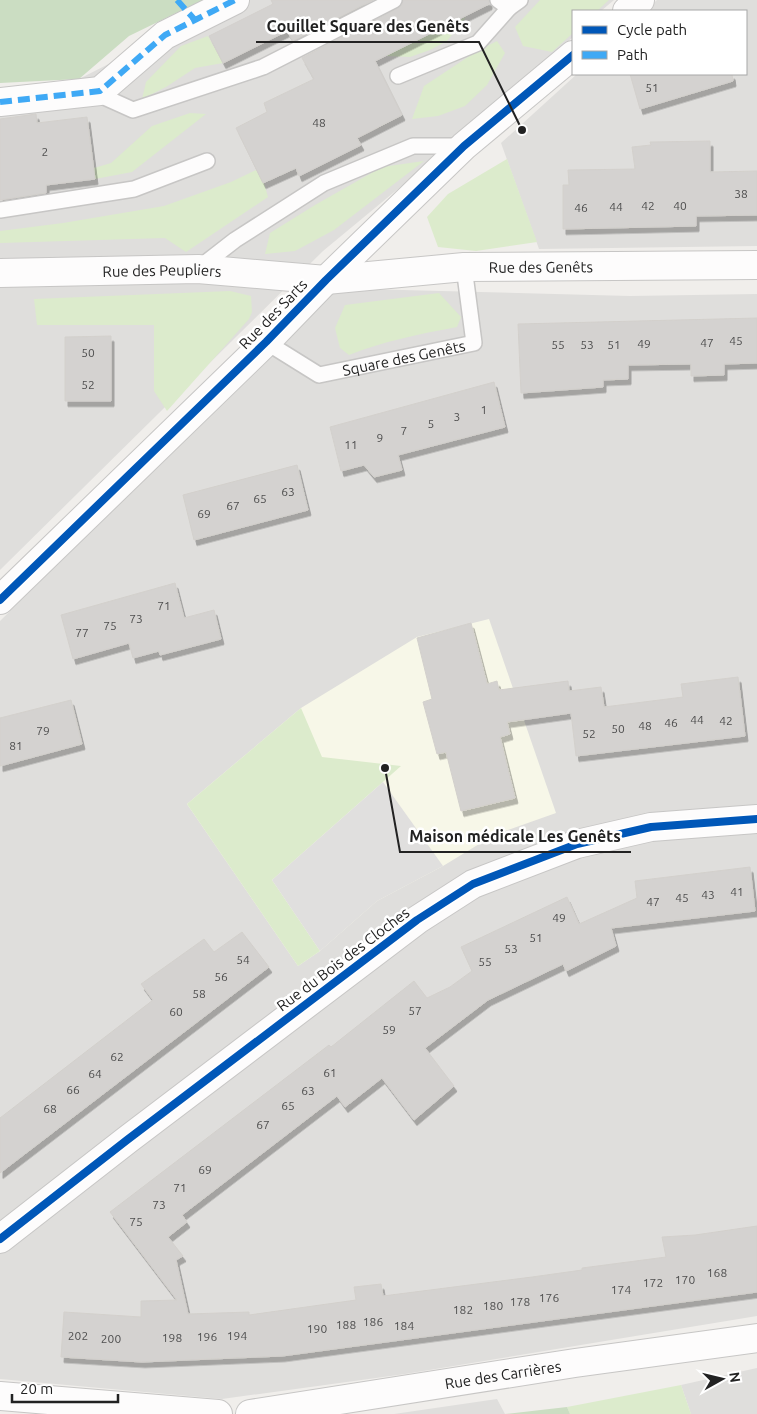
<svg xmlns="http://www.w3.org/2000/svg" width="757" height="1414" font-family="Ubuntu,sans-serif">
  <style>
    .residential { fill: #dfdedc }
    .education { fill: #f7f7e8 }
    .grass { fill: #dcebcc }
    .forest { fill: #cbddc2 }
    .parking { fill: #e0dfde }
    .building { fill: #d4d2d0; stroke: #d3d0cc; filter: url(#shadow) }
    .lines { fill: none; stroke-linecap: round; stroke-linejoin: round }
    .lane-casing { stroke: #c7c6c5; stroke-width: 18 }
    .street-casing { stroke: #c7c6c5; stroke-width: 30 }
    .lane { stroke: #fdfcfc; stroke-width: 15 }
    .street { stroke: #fdfcfc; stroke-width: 28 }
    .quiet { stroke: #3fa9f5; stroke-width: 6; stroke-dasharray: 12 6; stroke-linecap: butt }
    .cycleway-casing { stroke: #fff; stroke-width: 11 }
    .cycleway { stroke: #0057b8; stroke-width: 8 }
    .labels { text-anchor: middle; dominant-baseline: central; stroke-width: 5; stroke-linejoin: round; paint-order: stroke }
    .number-label { font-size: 12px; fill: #4e4e4e }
    .street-label { font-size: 15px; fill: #222; stroke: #fff }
    .leader { fill: none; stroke: #222; stroke-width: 2 }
    .callout-dot { fill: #222; stroke: #fff; stroke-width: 2 }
    .callout-label { font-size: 16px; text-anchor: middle; font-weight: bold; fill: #222; stroke: #fff; stroke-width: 5; stroke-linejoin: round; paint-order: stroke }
  </style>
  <defs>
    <filter id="shadow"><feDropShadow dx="3" dy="5.5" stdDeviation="0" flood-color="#0004"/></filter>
  </defs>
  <rect width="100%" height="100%" fill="#f0eeeb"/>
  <!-- residential -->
  <g class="residential">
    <path d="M235 0H614L601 11H573V37L480 121 323 251 0 570V94L79 79Z"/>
    <path d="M657 0H757V246L539 249 501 143 577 74H746V11H645Z"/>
    <path d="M324 288 630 296 757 294V1316L405 1374 222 1399 0 1379V621L154 469Z"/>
    <path d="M757 1368V1414H691L681 1385Z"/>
    <path d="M497 1399 505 1414H394Z"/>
  </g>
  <!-- education -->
  <path class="education" d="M489 619 556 813 494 835 443 866 377 901 320 951 298 966 187 804 301 708 417 637Z"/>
  <!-- grass -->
  <g class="grass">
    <path d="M540 0H609L597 11H573V33L552 52 523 46 515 27Z"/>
    <path d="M466 17 447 41 430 50 410 57 386 56Z"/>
    <path d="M208 36 223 63 195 68 166 87 142 99 146 82 181 46Z"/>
    <path d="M497 41 505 53 487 85 465 106 438 116 412 119 424 86 477 51Z"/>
    <path d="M190 113 206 114 132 172 95 179 94 168 111 163 152 126Z"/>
    <path d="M507 159 537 242 476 251 438 247 427 217 448 194Z"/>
    <path d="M424 161 334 230 295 251 265 254 270 233 315 205 382 167Z"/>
    <path d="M256 170 264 183 268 197 186 252 165 238 0 243V231L63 223 164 206 231 182Z"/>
    <path d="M230 291 251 296 252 312 249 319 167 411 154 391V325H37L34 299Z"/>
    <path d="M439 293 461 317 457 327C420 334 384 341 349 355L340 348 335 328 345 305Z"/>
    <path d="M301 708 322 757 401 766 272 880 320 951 298 966 187 804Z"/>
    <path d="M681 1385 691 1414H570L567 1407Z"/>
  </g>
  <!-- forest -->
  <g class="forest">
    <path d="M0 0H203L129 36 79 79 0 83Z"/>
    <path d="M567 1407 570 1414H505Z"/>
  </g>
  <!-- parking -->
  <path class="parking" d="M383 782 443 866 377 901 320 951 272 880Z"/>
  <!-- building -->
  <g class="building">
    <path d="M271 0H373L293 41 287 31 223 63 209 36 273 4Z"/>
    <path d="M403 0H489V4L375 61 402 115 357 138 361 145 299 176 296 168 263 183 236 128 267 112 264 103 314 79 302 58 398 8 402 5Z"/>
    <path d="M630 74H732L733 81 640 109Z"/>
    <path d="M36 114 37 123 87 117 95 179 46 185V193L0 200V119Z"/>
    <path d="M710 141V172L757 171V215L696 216V226L563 229V185H569L568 170 635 169 632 147 651 145 650 142Z"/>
    <path d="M757 318V363L724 364V375L691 376V364L628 365V379L603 380V387L521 393 518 324Z"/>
    <path d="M111 336V401H65V337Z"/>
    <path d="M494 382 505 427 398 455 402 470 374 477 364 465 341 471 330 427Z"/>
    <path d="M297 465 308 510 194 540 183 495Z"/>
    <path d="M175 583 184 618 214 610 221 639 160 655 159 651 133 658 129 643 73 659 61 615Z"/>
    <path d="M471 623 487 684 497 681 499 690 568 681 569 691 601 687 604 707 683 697 681 684 738 677 745 736 576 756 571 713 507 722 510 734 500 737 515 798 461 811 446 752 437 754 423 702 432 699 417 638Z"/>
    <path d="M71 700 82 744 0 766V718Z"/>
    <path d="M750 867 755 911 611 928 616 946 566 971 563 964 488 1000 425 1048 454 1086 414 1120 382 1078 345 1107 337 1096 182 1215 187 1222 168 1237 183 1256 176 1260 188 1314 249 1312V1315L356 1300 354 1287 381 1284 383 1296 532 1277 582 1270V1268L666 1257 662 1237 695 1235 757 1226V1292L282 1356 142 1362 61 1357 64 1312 141 1317V1301L177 1300 110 1212 329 1045 331 1047 414 981 427 998 450 987 472 971 461 947 567 897 579 924 637 898 635 881Z"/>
    <path d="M242 932 269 967 0 1173V1118L153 1000 141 984 204 939 214 952Z"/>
  </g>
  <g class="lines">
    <!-- lane casing -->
    <g class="lane-casing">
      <g id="lane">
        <path d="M498 0 509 8 520 0"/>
        <path d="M398 76 478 43 509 8"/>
        <path d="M93 92 133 110 263 67 394 0"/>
        <path d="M0 210 134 189 207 161"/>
        <path d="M199 268 235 240 324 183 413 146H463"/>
        <path id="s1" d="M266 342 319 375 474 343 464 267"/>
      </g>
    </g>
    <!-- street casing -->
    <g class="street-casing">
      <g id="street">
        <path d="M627 11 640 0"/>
        <path d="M0 102 100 91 165 35 235 0"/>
        <path id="s2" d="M0 273 198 269 326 280 464 267 757 265"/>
        <path d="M0 600 266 342 326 280 464 146 573 55"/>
        <path d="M0 1239 127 1140 417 920 473 884 577 844 651 827 757 819"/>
        <path d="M0 1396 218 1414"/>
        <path id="s3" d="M250 1414 575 1363 757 1338"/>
      </g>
    </g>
    <!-- lane -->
    <use href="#lane" class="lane"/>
    <!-- street -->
    <use href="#street" class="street"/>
    <!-- quiet -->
    <g class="quiet">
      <path d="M177 0 195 20"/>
      <path d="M0 102 100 91 165 35 235 0"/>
    </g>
    <!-- cycleway casing -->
    <g class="cycleway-casing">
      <g id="cycleway">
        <path d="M0 600 266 342 326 280 464 146 573 55"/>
        <path d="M0 1239 127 1140 417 920 473 884 577 844 651 827 757 819"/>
      </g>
    </g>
    <!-- cycleway -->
    <use href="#cycleway" class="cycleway"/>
  </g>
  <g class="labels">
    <!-- number labels -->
    <g class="number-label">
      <text x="652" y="87">51</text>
      <text x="319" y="122">48</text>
      <text x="45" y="151">2</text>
      <text x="741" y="193">38</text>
      <text x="648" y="205">42</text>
      <text x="680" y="205">40</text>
      <text x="616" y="206">44</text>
      <text x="581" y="207">46</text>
      <text x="736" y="340">45</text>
      <text x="707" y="342">47</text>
      <text x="644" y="343">49</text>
      <text x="558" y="344">55</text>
      <text x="587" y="344">53</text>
      <text x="614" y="344">51</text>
      <text x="88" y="352">50</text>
      <text x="88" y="384">52</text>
      <text x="484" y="409">1</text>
      <text x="457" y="416">3</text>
      <text x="431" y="423">5</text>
      <text x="404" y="430">7</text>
      <text x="380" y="437">9</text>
      <text x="351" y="444">11</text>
      <text x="288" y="491">63</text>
      <text x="260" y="498">65</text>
      <text x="233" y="505">67</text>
      <text x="204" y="513">69</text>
      <text x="164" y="605">71</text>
      <text x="136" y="618">73</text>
      <text x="110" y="625">75</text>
      <text x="82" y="632">77</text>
      <text x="697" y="719">44</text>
      <text x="726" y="720">42</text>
      <text x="671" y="722">46</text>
      <text x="645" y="725">48</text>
      <text x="618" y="728">50</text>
      <text x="43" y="730">79</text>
      <text x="589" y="733">52</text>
      <text x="16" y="745">81</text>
      <text x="737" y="891">41</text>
      <text x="708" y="894">43</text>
      <text x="682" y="897">45</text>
      <text x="653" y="901">47</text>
      <text x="559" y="917">49</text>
      <text x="536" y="937">51</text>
      <text x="511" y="948">53</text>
      <text x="243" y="959">54</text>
      <text x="485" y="961">55</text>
      <text x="221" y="976">56</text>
      <text x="199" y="993">58</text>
      <text x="415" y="1010">57</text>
      <text x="176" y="1011">60</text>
      <text x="389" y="1029">59</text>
      <text x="117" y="1056">62</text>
      <text x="330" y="1072">61</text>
      <text x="95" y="1073">64</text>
      <text x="73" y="1089">66</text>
      <text x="308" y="1090">63</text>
      <text x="288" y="1105">65</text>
      <text x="50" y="1108">68</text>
      <text x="263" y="1124">67</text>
      <text x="205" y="1169">69</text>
      <text x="180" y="1187">71</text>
      <text x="159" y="1204">73</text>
      <text x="136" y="1221">75</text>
      <text x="717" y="1272">168</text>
      <text x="685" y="1279">170</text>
      <text x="653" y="1282">172</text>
      <text x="621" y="1289">174</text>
      <text x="549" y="1297">176</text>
      <text x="520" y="1301">178</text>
      <text x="493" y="1305">180</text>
      <text x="463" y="1309">182</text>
      <text x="373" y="1321">186</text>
      <text x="346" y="1324">188</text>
      <text x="404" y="1325">184</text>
      <text x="317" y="1328">190</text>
      <text x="78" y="1335">202</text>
      <text x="237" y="1335">194</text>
      <text x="207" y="1336">196</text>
      <text x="172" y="1337">198</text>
      <text x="111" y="1338">200</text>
    </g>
    <!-- street labels -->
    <g class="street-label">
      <text stroke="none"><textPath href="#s2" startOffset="542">Rue des Genêts</textPath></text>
      <text stroke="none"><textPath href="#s2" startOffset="162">Rue des Peupliers</textPath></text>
      <text transform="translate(273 314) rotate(-46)">Rue des Sarts</text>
      <text stroke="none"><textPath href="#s1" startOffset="149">Square des Genêts</textPath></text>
      <text transform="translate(343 959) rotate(-37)">Rue du Bois des Cloches</text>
      <text stroke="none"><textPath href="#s3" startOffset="256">Rue des Carrières</textPath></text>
    </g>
  </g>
  <!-- callouts -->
  <path class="leader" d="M522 130L479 42H256M385 768L400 852H631"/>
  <g class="callout-dot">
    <circle cx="522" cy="130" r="5"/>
    <circle cx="385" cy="768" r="5"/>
  </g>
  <g class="callout-label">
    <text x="368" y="32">Couillet Square des Genêts</text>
    <text x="515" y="842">Maison médicale Les Genêts</text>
  </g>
  <!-- legend -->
  <rect x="572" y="10" width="175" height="65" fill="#ffffff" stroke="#a7a7a7"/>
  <rect x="582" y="26" width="25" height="8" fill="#0057b8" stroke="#a7a7a7"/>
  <text x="617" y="35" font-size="15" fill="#222222">Cycle path</text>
  <rect x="582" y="51" width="25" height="8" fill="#3fa9f5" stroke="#a7a7a7"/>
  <text x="617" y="60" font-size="15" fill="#222222">Path</text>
  <!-- north arrow -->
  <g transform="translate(722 1379) rotate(82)" stroke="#ffffff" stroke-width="4" paint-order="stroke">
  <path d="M0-4L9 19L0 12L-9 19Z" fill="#222222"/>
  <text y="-8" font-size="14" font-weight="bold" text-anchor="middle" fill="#222222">N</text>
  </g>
  <!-- scale -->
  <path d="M12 1394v8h106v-8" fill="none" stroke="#222222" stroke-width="2.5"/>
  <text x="20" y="1394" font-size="15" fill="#222222" stroke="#ffffff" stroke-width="4" paint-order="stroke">20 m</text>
</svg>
